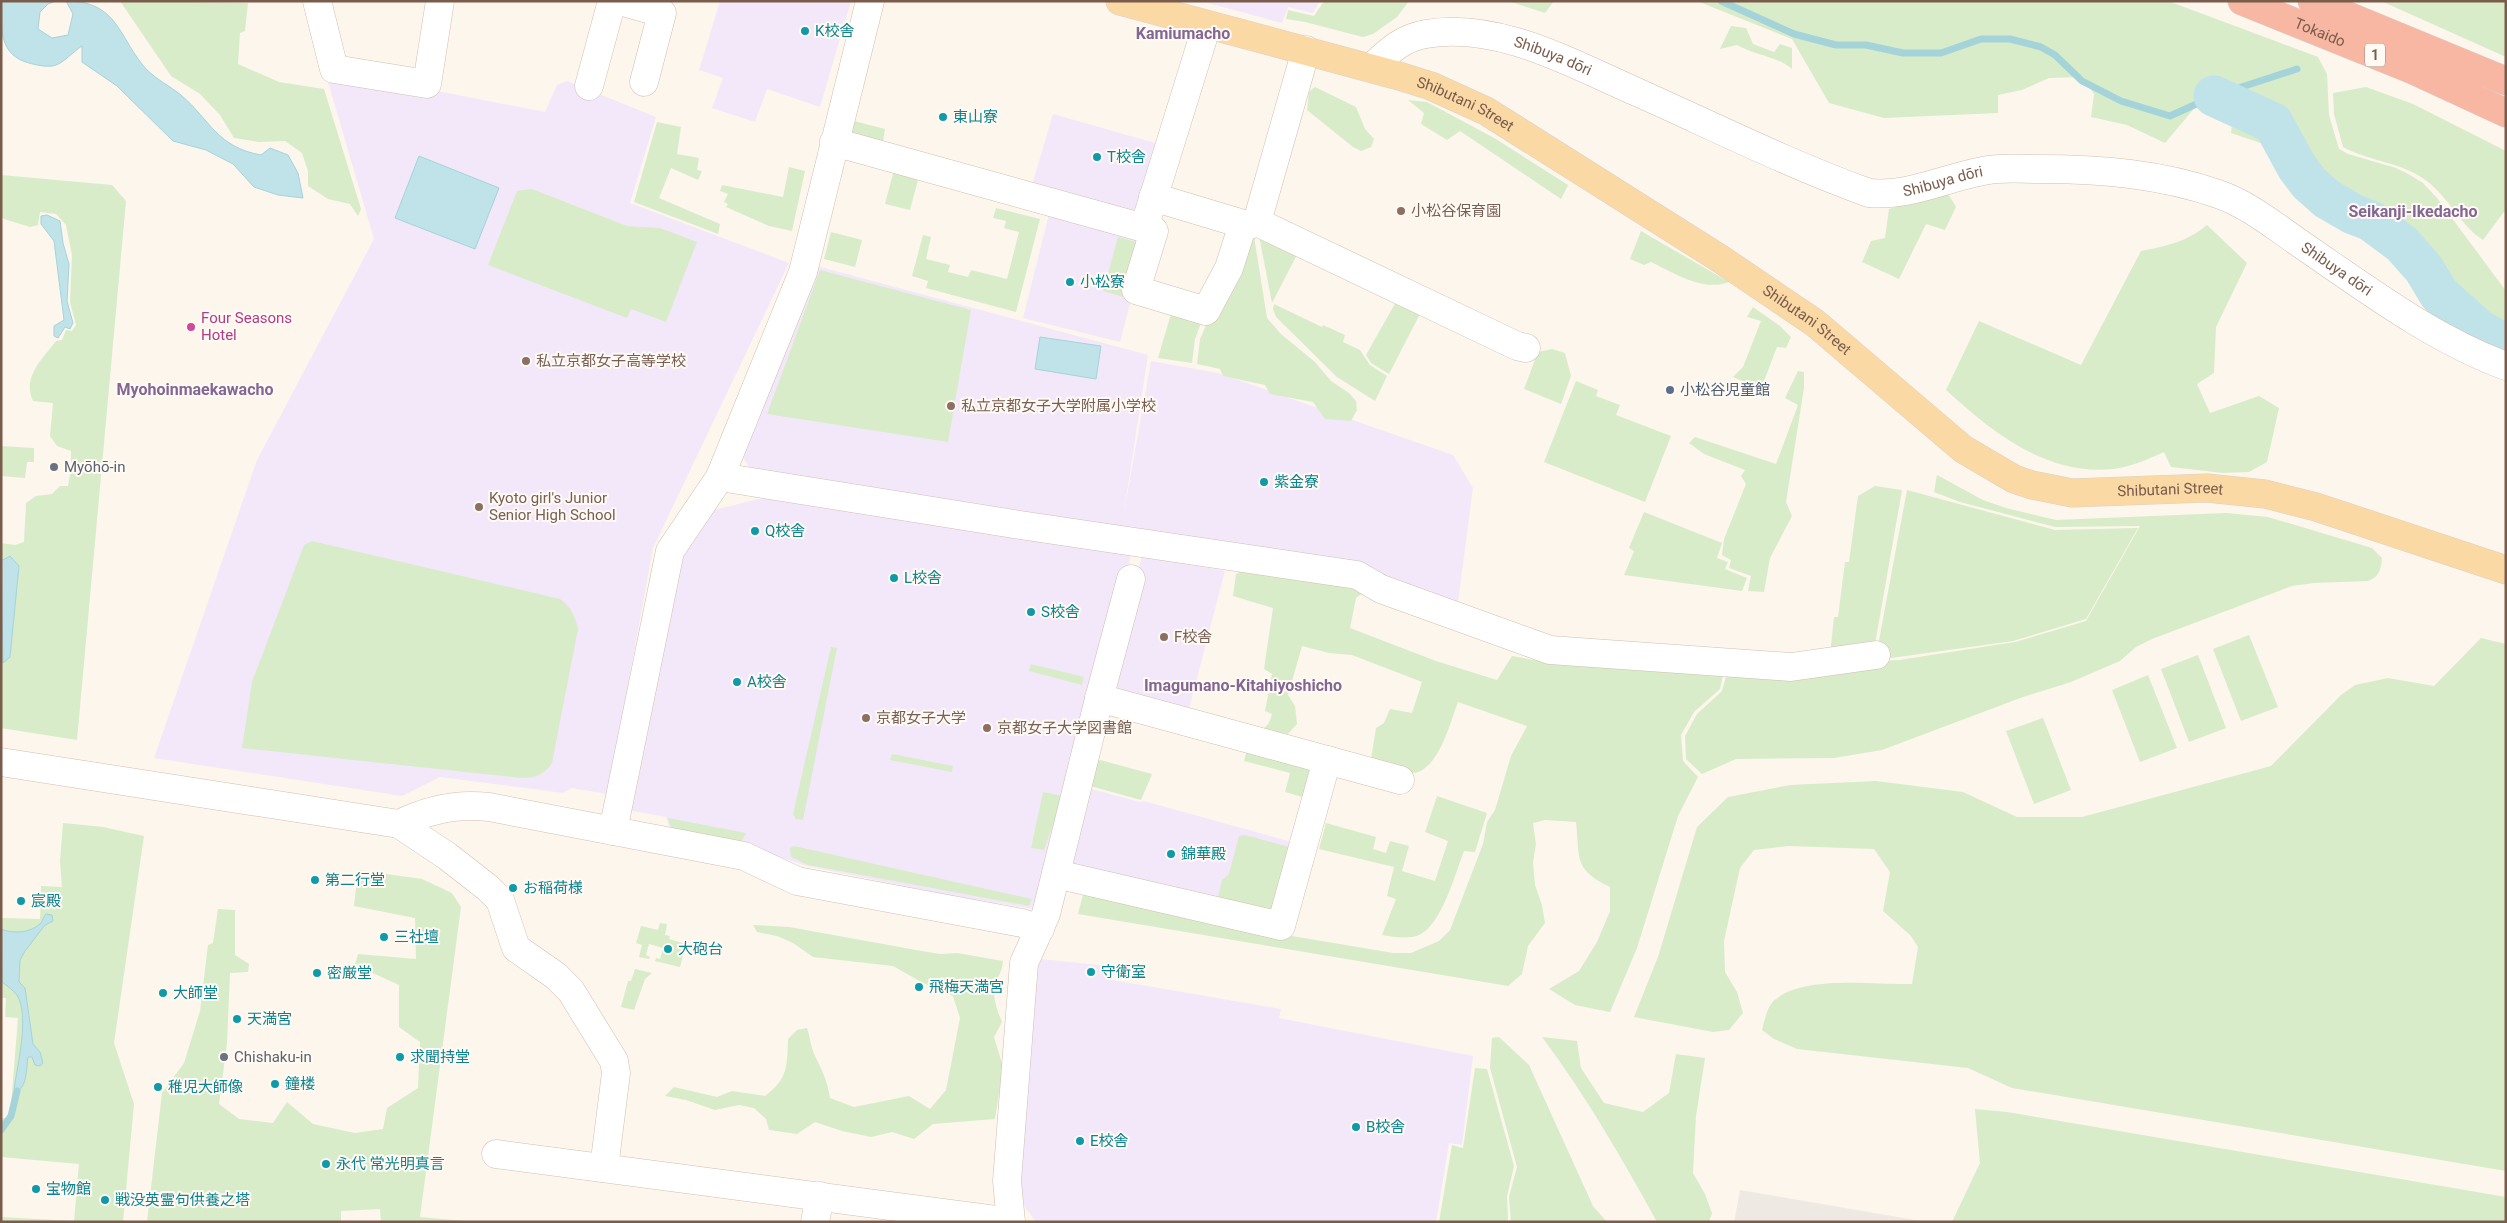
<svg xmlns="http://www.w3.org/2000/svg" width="2507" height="1223" font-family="Roboto,'Noto Sans JP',sans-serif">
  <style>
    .industrial { fill: #efe9e4 }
    .education { fill: #f3e8fa }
    .green { fill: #d8ecc9 }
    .water { fill: #bfe3e8; stroke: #a5d3da }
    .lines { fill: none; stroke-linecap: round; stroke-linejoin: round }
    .stream { stroke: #a5d3da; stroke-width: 7 }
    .river { stroke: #bfe3e8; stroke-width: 41 }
    .minor-casing { stroke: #d1beb0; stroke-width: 29 }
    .major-casing { stroke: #dad1cd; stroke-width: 29 }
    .highway-casing { stroke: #dad1cd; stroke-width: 29 }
    .minor { stroke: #fff; stroke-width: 28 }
    .major { stroke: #fbd9a5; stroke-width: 28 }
    .highway { stroke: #f7b7a3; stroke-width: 28 }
    .culture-dot { fill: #0f9aa8; stroke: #fffaf3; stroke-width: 2 }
    .education-dot { fill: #8d6e63; stroke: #fffaf3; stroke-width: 2 }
    .hotel-dot { fill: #d1479c; stroke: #fffaf3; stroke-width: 2 }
    .service-dot { fill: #5c6f8a; stroke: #fffaf3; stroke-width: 2 }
    .worship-dot { fill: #6b7280; stroke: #fffaf3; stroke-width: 2 }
    .labels { text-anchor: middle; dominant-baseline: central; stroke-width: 4; stroke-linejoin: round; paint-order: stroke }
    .shield { fill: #fffaf3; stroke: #a28b7f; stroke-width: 1 }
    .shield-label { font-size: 14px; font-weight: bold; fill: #7a5c4d }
    .culture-label { font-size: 15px; fill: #0d838f; stroke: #fffaf3; text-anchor: start }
    .street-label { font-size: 15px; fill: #7a5c4d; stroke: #fffaf3 }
    .education-label { font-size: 15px; fill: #785e54; stroke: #fffaf3; text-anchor: start }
    .hotel-label { font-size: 15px; fill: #b23c85; stroke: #fffaf3; text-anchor: start }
    .service-label { font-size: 15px; fill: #4e5e75; stroke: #fffaf3; text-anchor: start }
    .worship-label { font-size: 15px; fill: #5b616d; stroke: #fffaf3; text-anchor: start }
    .neighbourhood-label { font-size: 16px; font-weight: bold; fill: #846695; stroke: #fffaf3 }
  </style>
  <rect width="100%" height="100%" fill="#fdf6ec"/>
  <!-- industrial -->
  <path class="industrial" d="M1740 1190 1927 1222H1734Z"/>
  <!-- education -->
  <g class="education">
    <path d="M720 1H851L820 107 767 89 755 122 712 108 723 78 699 70Z"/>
    <path d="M1200 1H1320L1313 13 1288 7 1282 23Z"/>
    <path d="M360 76 545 112 557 85 567 81 656 117 630 203 789 263 653 548 608 794 571 788 563 793 440 777 402 796 154 758 257 460 374 239 328 82Z"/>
    <path d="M1053 114 1162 145 1139 219 1032 185Z"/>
    <path d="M1050 210 1147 239 1120 342 1023 318Z"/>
    <path d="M817 266 1148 355 1123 518 1151 361 1218 373 1453 455 1473 488 1458 602 1391 583 1361 564 749 468 743 457Z"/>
    <path d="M776 495 1131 555 1039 910 948 895 807 866 741 845 675 832 669 826 666 817 627 810 675 552 705 512Z"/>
    <path d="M1142 556 1225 571 1187 716 1108 694Z"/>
    <path d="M1088 788 1140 802 1144 801 1295 843 1275 914 1068 864Z"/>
    <path d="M1042 959 1107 966 1106 979 1281 1009 1279 1018 1473 1056 1462 1145 1449 1143 1436 1222H1036L1025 1207 1017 1189 1034 972Z"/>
  </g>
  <!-- green -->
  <g class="green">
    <path d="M120 1 248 3 245 31 240 33 238 64 279 82 324 89 361 209 358 216 350 204 328 199 308 186V171L302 153 285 141 259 142 234 138 220 115 200 94 171 76Z"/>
    <path d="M1324 1H1409L1397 17 1373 34 1363 37 1305 22 1286 19 1288 10 1314 16Z"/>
    <path d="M1508 1H1554L1545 13Z"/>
    <path d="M1697 1H2168L2318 57 2327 74 2329 115 2339 149 2348 154 2396 168 2410 175 2423 183 2437 198 2506 291V341L2482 325 2435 286 2413 250 2379 220 2337 197 2281 150 2231 133 2234 107 2202 99 2165 143 2127 125 2091 117 2094 94 2083 77 2049 78 2022 90 1998 95V113L1884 118 1829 103 1792 39Z"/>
    <path d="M2381 1H2506V57Z"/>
    <path d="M1731 26 1746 28 1753 44 1774 52 1780 44 1792 48V69C1779 57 1754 55 1737 45L1720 49Z"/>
    <path d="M1315 87 1356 107 1365 129 1374 139 1371 147 1361 151 1353 147 1307 110 1309 92Z"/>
    <path d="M2366 87 2413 104 2506 151V209L2483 240C2460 225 2450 199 2428 182 2403 162 2371 162 2343 147L2334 114 2333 93Z"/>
    <path d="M1408 100 1427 102 1496 139 1568 185 1561 199 1460 131 1447 140 1421 124 1424 113Z"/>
    <path d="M854 121 885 129 883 142 851 133Z"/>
    <path d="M657 122 681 127 677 154 699 158 697 170 702 171 698 180 671 168 659 198 720 224 718 234 634 202Z"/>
    <path d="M789 167 805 171 792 231 769 226 726 207 728 204 724 202 728 194 720 191 722 185 783 197Z"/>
    <path d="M894 170 919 176 910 210 885 204Z"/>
    <path d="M1 175 112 185 126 201 77 740 1 728V543L15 545 24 542 26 503 36 496 52 494 60 486H68L71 469V451L57 446 50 436 53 403 33 401C22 378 42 359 56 341L62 340 66 330 72 331 76 325 70 302 72 255 66 225 56 214 40 212 38 225 30 227 4 219 1 217Z"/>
    <path d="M532 189 627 226 660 228 697 242 666 322 631 309 627 318 488 265 517 191Z"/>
    <path d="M1947 192 1956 207 1945 230 1926 224 1899 279 1862 262 1871 241 1885 238 1889 209Z"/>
    <path d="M996 208 1040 219 1016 312 926 288 928 281 912 276 923 235 931 237 926 259 950 265 948 272 968 277 971 270 1007 279 1019 232 1004 228 1006 221 993 218Z"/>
    <path d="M2207 225 2247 263 2216 327 2214 373 2197 384 2210 413 2259 396 2279 408 2267 462 2249 472 2223 473 2171 467 2164 452C2148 459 2131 467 2113 469 2046 476 1992 432 1946 390L1979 321 2081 365 2141 251C2166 246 2187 242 2207 225Z"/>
    <path d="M1641 231 1729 282C1703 292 1674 273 1651 262L1644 265 1630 259Z"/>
    <path d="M831 232 862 240 855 267 824 259Z"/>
    <path d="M1254 236 1267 318 1281 334 1315 362 1331 381 1349 393 1356 401 1357 410 1351 421 1325 419 1313 402 1270 394 1265 385 1223 376 1220 369 1197 364 1200 339 1244 240Z"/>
    <path d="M1259 236 1299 251 1272 303Z"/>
    <path d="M1118 237 1143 244 1127 298 1103 291Z"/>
    <path d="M820 270 971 310 948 442 767 414Z"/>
    <path d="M1397 300 1421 312 1389 374 1371 363 1366 355Z"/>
    <path d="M1274 304 1322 327 1323 325 1345 335 1343 342 1360 350 1370 365 1387 376 1375 401 1337 377 1276 317 1273 309Z"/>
    <path d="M1173 307 1204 315 1195 339 1192 363 1158 358Z"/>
    <path d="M1753 307 1780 326 1791 337 1786 348 1777 347 1761 389 1733 377 1743 367 1761 321 1747 317Z"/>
    <path d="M1552 349 1565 353 1571 376 1561 404 1524 389 1538 352Z"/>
    <path d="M1798 371 1804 372V388L1786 502 1792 516 1770 558 1764 592 1748 591 1751 576 1729 568 1731 560 1722 555 1724 539 1746 484 1741 476 1745 470 1704 454 1689 443 1695 437 1776 464 1798 405 1785 398Z"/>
    <path d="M1576 381 1598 390 1596 396 1620 405 1616 415 1671 436 1645 502 1544 462Z"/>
    <path d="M1 446 34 448V462H27L25 478 1 476Z"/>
    <path d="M1937 475 1983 500 2006 508 2056 520 2226 513 2268 517 2372 548 2382 558C2381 570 2379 577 2368 581L2314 583 2292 586 2152 639 2136 647 2120 661 2071 682 2023 697 1882 750 1834 758 1736 759 1702 774 1686 759 1685 736 1697 714 1722 691 1728 669 1899 660 2015 642 2086 621 2140 526 2055 527 1960 502 1934 492Z"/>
    <path d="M1875 486 1902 490 1874 650 1830 655 1834 617H1838L1845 562H1849L1858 496Z"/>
    <path d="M1907 490 2055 530 2138 528 2086 619 2013 641 1884 659 1877 651Z"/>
    <path d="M1644 512 1722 543 1717 558 1728 562 1725 569 1747 578 1742 591 1624 575 1634 551 1629 548Z"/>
    <path d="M312 541 560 599C571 607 575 616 578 629L552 763C544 774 537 778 522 778L242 748 252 682 304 545Z"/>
    <path d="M1245 569 1304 577 1364 592 1356 598 1350 628 1436 661 1497 680 1512 656 1545 662 1724 670 1720 689 1694 712 1681 735 1683 761 1698 777 1678 816 1637 948 1610 1012 1575 1005 1549 989 1579 971 1597 942 1610 911V887C1573 869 1580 858 1576 822L1545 820 1533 823 1536 844 1533 862 1535 885 1542 905 1545 923 1528 946 1522 974 1508 986 1078 914 1083 895 1280 934 1393 953H1411L1439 941 1450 930 1483 844 1487 822 1495 810 1511 756 1527 726 1458 702C1450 723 1437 777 1408 773 1396 771 1382 763 1371 759L1376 728 1384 723 1390 709 1412 713 1422 682 1352 655 1329 653 1302 646 1288 695 1295 706 1297 724 1288 734 1263 729 1269 723 1272 714 1265 711 1272 674 1264 669 1273 608 1233 596 1236 574Z"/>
    <path d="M2249 635 2278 707 2241 721 2213 649Z"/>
    <path d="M2481 638 2506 644V1171L2012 1088 1968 1068 1797 1049 1774 1039 1762 1030C1765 1020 1767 1005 1776 999 1806 975 1874 985 1912 984L1918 947 1911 936 1883 911 1890 872 1874 849 1788 846 1754 850 1740 868 1724 941 1725 972 1737 992 1743 1013 1729 1030 1713 1032 1634 1017 1658 957 1697 827 1728 797 1790 785 1876 781 1963 792 2017 817H2082L2271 766 2341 695 2355 685 2388 678 2434 686Z"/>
    <path d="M831 647 837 648 803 820 796 819 793 814Z"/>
    <path d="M2198 655 2226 728 2189 742 2161 669Z"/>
    <path d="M1031 664 1084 677 1082 685 1029 671Z"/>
    <path d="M2148 675 2177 748 2140 762 2112 690Z"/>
    <path d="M2043 718 2071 790 2034 804 2006 731Z"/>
    <path d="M1248 747 1315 766 1306 798 1285 792 1290 773 1244 761Z"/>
    <path d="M892 754 953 766 952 772 890 760Z"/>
    <path d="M1100 760 1152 774 1141 800 1090 786 1095 763Z"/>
    <path d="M1043 792 1063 796 1044 850 1031 848Z"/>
    <path d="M1437 796 1487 813 1475 852 1464 851C1455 874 1443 921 1421 934 1410 940 1394 937 1382 935L1396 899 1387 896 1394 867 1319 849 1326 823 1376 837 1373 849 1386 853 1390 841 1409 846 1402 871 1435 881 1448 841 1425 832Z"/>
    <path d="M668 818 746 833 740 844 675 831 670 825Z"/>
    <path d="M63 823 103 827 144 836 114 1043 134 1104 123 1222H1V1217L74 1221 79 1164 1 1157V1118H10L18 1018 5 1017 6 998H1V918L40 919 41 886 62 887 60 861Z"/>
    <path d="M1245 835 1290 847 1273 910 1218 898 1222 880 1229 874 1239 836Z"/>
    <path d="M794 846 1032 899 1029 906 808 865 791 857 790 848Z"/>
    <path d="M358 870 422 879 452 893 461 907 420 1217 476 1222H381L380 1209 341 1211V1222H147L162 1093 184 1063 200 1011 208 945 213 943 218 909 235 910V955L249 964 248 972 230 973 227 1043 219 1104 239 1119 273 1123 287 1102 313 1124 355 1133 383 1129 387 1108 418 1088 420 1042 399 1027V985L355 965 358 954 416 959 415 918 354 906Z"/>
    <path d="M660 923 667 924 665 935 670 936 669 939 686 944 680 967 655 961 656 958 660 959 663 948 649 944 646 955 650 957 649 959 639 957 642 945 636 943 641 926 658 930Z"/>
    <path d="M753 925 789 927 916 950 940 954 957 953 1003 961C1003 972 996 977 995 987 992 998 998 1012 1002 1022L994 1037 1006 1076 1000 1087 995 1119 933 1124 914 1139 892 1132 871 1137 842 1131 815 1122 797 1134 769 1130 766 1119 754 1108 739 1105 715 1110 686 1100 665 1096 674 1087 717 1097 732 1091 765 1096C788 1079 787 1066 788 1039L797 1030 807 1028C810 1037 811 1048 815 1056 823 1072 827 1080 830 1098L854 1107 909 1096 930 1109 946 1090 960 1018 953 996 923 983 893 966 813 957 793 943 777 936 757 932Z"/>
    <path d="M635 969 652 973 645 979 634 1010 621 1007 628 981H631Z"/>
    <path d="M1499 1037 1529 1065 1593 1206 1607 1222H1511L1509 1197 1517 1167 1490 1068 1492 1038Z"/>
    <path d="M1542 1037 1577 1041 1581 1068 1604 1103 1643 1112 1669 1093 1676 1054 1705 1058 1696 1116 1693 1173 1705 1194 1712 1213 1709 1222H1657C1622 1158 1586 1096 1542 1037Z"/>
    <path d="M1475 1068 1487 1069 1514 1166 1507 1196 1508 1222H1439L1452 1145 1463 1148Z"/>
    <path d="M1975 1109 2007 1112 2506 1197V1222H1952L1980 1163Z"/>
  </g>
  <!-- water -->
  <g class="water">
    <path d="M1 1H56L48 4 40 12 38 29 52 38 68 35 73 14 66 1C119 1 118 38 147 70 157 80 170 86 181 95 211 121 217 147 261 155L270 148 288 155 298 173 303 198 278 195 254 187 233 164 206 150 173 141 117 86 82 62V46C74 51 63 63 56 65 49 68 36 65 29 63 0 55 1 32 1 1Z"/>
    <path d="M419 156 499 188 475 249 395 218Z"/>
    <path d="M47 215 60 221 63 243 69 264 67 301 73 323 70 329 65 327 58 338 54 336V326L64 320 54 241 41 224V216Z"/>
    <path d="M1040 337 1101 346 1096 379 1035 369Z"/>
    <path d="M10 556 19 566 10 657 3 663 1 564V561Z"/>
    <path d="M46 914 52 915 53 921 45 925 25 951 20 960 19 982 25 988 33 1044 40 1052 43 1063 40 1066 35 1065 32 1057H28C26 1067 28 1086 17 1091L14 1090C17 1066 30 1016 17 995 13 990 7 986 2 982L1 929C13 934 30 933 40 924 43 921 43 917 46 914Z"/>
  </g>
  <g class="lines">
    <!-- stream -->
    <g class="stream">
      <path d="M1721 1 1794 34 1836 45H1866L1903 53H1941L1981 39H2010L2041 47 2055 55 2082 81 2121 101 2170 116 2214 96 2297 69"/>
      <path d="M1 1130 11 1116 17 1091"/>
    </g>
    <!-- river -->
    <path class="river" d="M2214 96 2273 123 2297 167 2309 183 2327 199 2353 214 2371 221 2402 244 2424 269 2439 294 2478 329 2506 345"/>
    <!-- minor casing -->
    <g class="minor-casing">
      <g id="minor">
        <path d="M317 1 334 69 427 84 440 1"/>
        <path d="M620 1 662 13 644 82"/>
        <path d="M1306 50 1257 222 1517 346 1526 348"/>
        <path id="s1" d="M1372 67C1388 52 1402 38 1426 34 1499 21 1574 65 1639 93 1715 127 1791 165 1869 193 1908 197 1945 178 1983 171 2001 167 2021 169 2039 169 2100 169 2161 174 2218 194 2250 205 2277 228 2305 247 2368 290 2433 339 2506 366"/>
        <path d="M589 86 612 1"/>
        <path d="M834 142 1144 228 1207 25"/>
        <path d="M1153 197 1243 224 1250 225 1257 222"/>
        <path d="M1144 228 1154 231 1136 290 1206 311 1229 268 1243 224"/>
        <path d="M720 477 1020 525 1357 575 1381 589 1550 650 1791 667 1876 655"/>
        <path d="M1099 698 1400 780"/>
        <path d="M1 762 399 824 447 856 488 888 500 900 516 948 556 976 571 991 614 1061 616 1073 604 1168"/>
        <path d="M399 824C427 810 457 803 489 807L744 856 797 881 1022 923 1040 929"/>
        <path d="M613 831 670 551 720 477 803 272 870 1"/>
        <path d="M1056 874 1281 926 1327 760"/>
        <path d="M496 1154 1011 1222"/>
        <path d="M815 1222 820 1196"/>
        <path d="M1011 1222 1007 1181 1024 963 1046 914 1100 695 1131 579"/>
      </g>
    </g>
    <!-- major casing -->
    <g class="major-casing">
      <g id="major">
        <path id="s2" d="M1120 1 1399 76 1431 86 1486 111 1719 258 1815 323 1963 449 2014 479 2032 485 2072 493 2207 488 2265 494 2316 507 2506 570"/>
      </g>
    </g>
    <!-- highway casing -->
    <g class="highway-casing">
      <g id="highway">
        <path id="s3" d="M2242 1 2413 70 2506 113"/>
        <path d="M2312 1 2506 81"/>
      </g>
    </g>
    <!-- minor -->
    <use href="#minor" class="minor"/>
    <!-- major -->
    <use href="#major" class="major"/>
    <!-- highway -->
    <use href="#highway" class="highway"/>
  </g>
  <!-- markers -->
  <g class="culture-dot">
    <circle cx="805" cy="31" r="5"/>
    <circle cx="943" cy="117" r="5"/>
    <circle cx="1097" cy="157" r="5"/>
    <circle cx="1070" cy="282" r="5"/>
    <circle cx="1264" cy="482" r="5"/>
    <circle cx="755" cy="531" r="5"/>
    <circle cx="894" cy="578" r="5"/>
    <circle cx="1031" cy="612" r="5"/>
    <circle cx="737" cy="682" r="5"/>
    <circle cx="1171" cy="854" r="5"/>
    <circle cx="315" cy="880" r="5"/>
    <circle cx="513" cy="888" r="5"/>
    <circle cx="21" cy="901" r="5"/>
    <circle cx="384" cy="937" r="5"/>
    <circle cx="668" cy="949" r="5"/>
    <circle cx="1091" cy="972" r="5"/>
    <circle cx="317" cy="973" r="5"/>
    <circle cx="919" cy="987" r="5"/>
    <circle cx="163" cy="993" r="5"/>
    <circle cx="237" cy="1019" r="5"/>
    <circle cx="400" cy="1057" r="5"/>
    <circle cx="275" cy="1084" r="5"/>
    <circle cx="158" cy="1087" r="5"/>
    <circle cx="1356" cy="1127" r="5"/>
    <circle cx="1080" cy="1141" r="5"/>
    <circle cx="326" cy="1164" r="5"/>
    <circle cx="36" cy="1189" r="5"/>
    <circle cx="105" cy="1200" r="5"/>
  </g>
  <g class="education-dot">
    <circle cx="1401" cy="211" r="5"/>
    <circle cx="526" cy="361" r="5"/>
    <circle cx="951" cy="406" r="5"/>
    <circle cx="479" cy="507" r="5"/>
    <circle cx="1164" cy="637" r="5"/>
    <circle cx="866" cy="718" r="5"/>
    <circle cx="987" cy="728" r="5"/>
  </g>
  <circle class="hotel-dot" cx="191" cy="327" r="5"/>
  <circle class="service-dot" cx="1670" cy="390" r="5"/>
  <g class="worship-dot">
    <circle cx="54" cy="467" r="5"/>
    <circle cx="224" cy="1057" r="5"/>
  </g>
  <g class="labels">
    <!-- shield labels -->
    <rect class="shield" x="2365" y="43.5" width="20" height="23" rx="4"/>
    <g class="shield-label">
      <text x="2375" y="55">1</text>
    </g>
    <!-- culture labels -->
    <g class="culture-label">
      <text x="815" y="31">K校舎</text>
      <text x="953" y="117">東山寮</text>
      <text x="1107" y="157">T校舎</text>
      <text x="1080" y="282">小松寮</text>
      <text x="1274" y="482">紫金寮</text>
      <text x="765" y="531">Q校舎</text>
      <text x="904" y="578">L校舎</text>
      <text x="1041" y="612">S校舎</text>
      <text x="747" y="682">A校舎</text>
      <text x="1181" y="854">錦華殿</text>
      <text x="325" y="880">第二行堂</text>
      <text x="523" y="888">お稲荷様</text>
      <text x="31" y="901">宸殿</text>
      <text x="394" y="937">三社壇</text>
      <text x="678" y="949">大砲台</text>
      <text x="1101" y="972">守衛室</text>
      <text x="327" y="973">密厳堂</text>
      <text x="929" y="987">飛梅天満宮</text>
      <text x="173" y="993">大師堂</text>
      <text x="247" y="1019">天満宮</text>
      <text x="410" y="1057">求聞持堂</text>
      <text x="285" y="1084">鐘楼</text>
      <text x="168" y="1087">稚児大師像</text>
      <text x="1366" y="1127">B校舎</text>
      <text x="1090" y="1141">E校舎</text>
      <text x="336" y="1164">永代 常光明真言</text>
      <text x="46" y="1189">宝物館</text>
      <text x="115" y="1200">戦没英霊句供養之塔</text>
    </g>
    <!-- street labels -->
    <g class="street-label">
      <text stroke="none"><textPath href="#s3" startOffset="84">Tokaido</textPath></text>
      <text stroke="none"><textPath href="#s1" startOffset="195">Shibuya dōri</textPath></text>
      <text stroke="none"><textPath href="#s2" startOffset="361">Shibutani Street</textPath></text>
      <text stroke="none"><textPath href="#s1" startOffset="615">Shibuya dōri</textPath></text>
      <text stroke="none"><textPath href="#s1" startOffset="1035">Shibuya dōri</textPath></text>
      <text stroke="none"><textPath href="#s2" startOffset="766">Shibutani Street</textPath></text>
      <text stroke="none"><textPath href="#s2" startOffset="1186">Shibutani Street</textPath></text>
    </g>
    <!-- education labels -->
    <g class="education-label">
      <text x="1411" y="211">小松谷保育園</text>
      <text x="536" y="361">私立京都女子高等学校</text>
      <text x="961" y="406">私立京都女子大学附属小学校</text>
      <text x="489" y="498">Kyoto girl's Junior<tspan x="489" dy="17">Senior High School</tspan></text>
      <text x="1174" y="637">F校舎</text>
      <text x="876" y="718">京都女子大学</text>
      <text x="997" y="728">京都女子大学図書館</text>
    </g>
    <!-- hotel labels -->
    <g class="hotel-label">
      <text x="201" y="318">Four Seasons<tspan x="201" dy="17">Hotel</tspan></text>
    </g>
    <!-- service labels -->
    <g class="service-label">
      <text x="1680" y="390">小松谷児童館</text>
    </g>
    <!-- worship labels -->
    <g class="worship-label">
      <text x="64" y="467">Myōhō-in</text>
      <text x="234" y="1057">Chishaku-in</text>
    </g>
    <!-- neighbourhood labels -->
    <g class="neighbourhood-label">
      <text x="1183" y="33">Kamiumacho</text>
      <text x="2413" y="211">Seikanji-Ikedacho</text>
      <text x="195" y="389">Myohoinmaekawacho</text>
      <text x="1243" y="685">Imagumano-Kitahiyoshicho</text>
    </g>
  </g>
  <!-- border -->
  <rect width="2507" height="1223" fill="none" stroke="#7a5c4d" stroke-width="5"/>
</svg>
